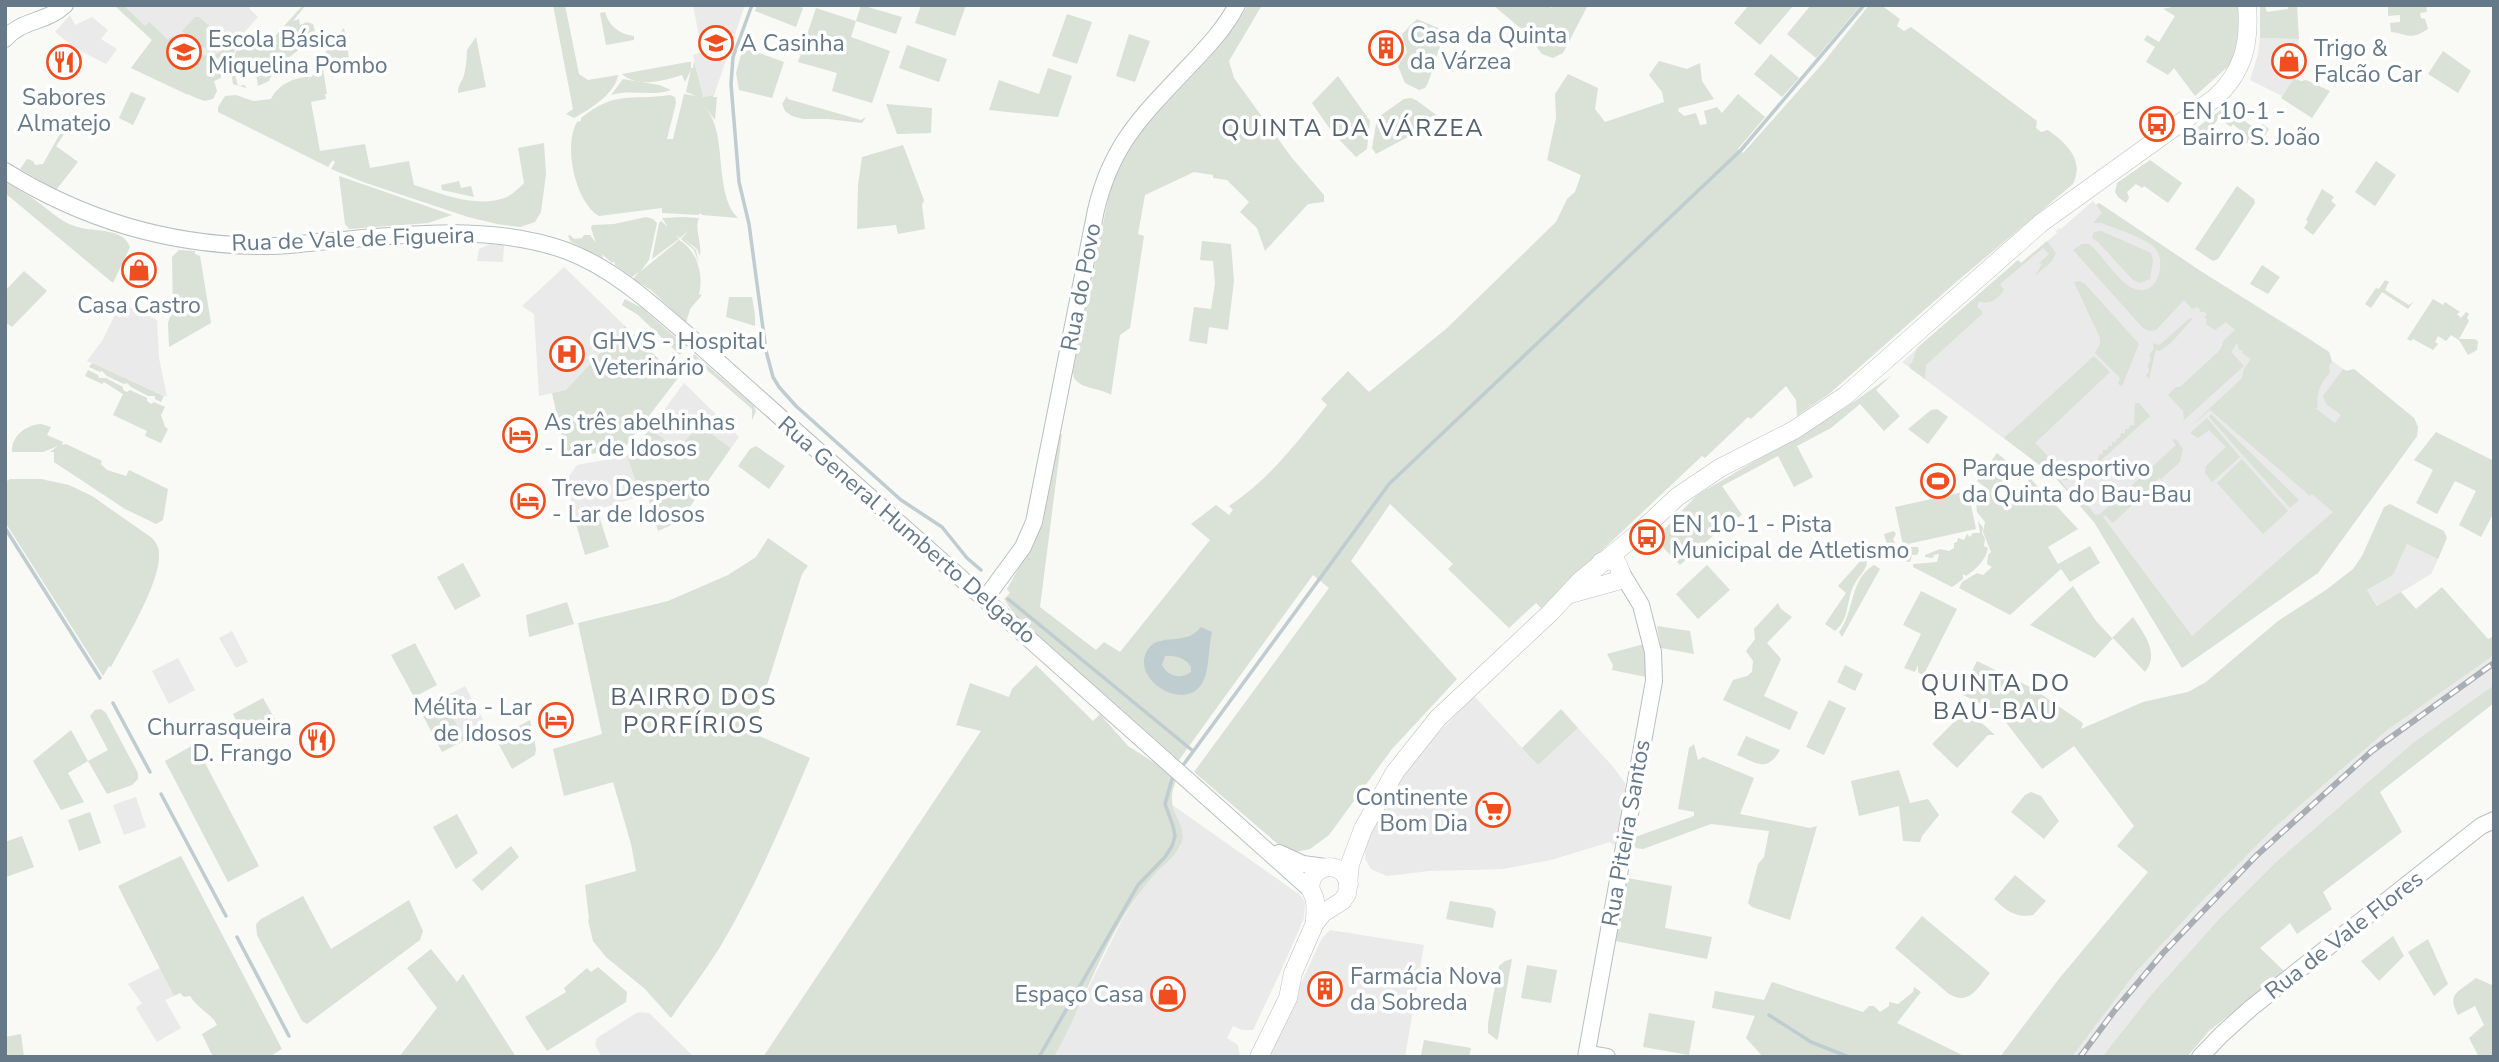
<svg xmlns="http://www.w3.org/2000/svg" width="2499" height="1062" font-family="'Nunito Sans',sans-serif">
  <style>
    .built { fill: #e9eae9 }
    .green { fill: #dae1d6 }
    .water { fill: #bfccd0; fill-rule: evenodd }
    .lines { fill: none; stroke-linecap: round; stroke-linejoin: round }
    .stream { stroke: #bfccd0; stroke-width: 3.5 }
    .secondary-casing { stroke: #b8bec2; stroke-width: 18 }
    .primary-casing { stroke: #bbbfc3; stroke-width: 19 }
    .secondary { stroke: #fff; stroke-width: 16 }
    .primary { stroke: #fff; stroke-width: 18 }
    .rail-casing { stroke: #a8aeb4; stroke-width: 6 }
    .rail { stroke: #fff; stroke-width: 3.5; stroke-dasharray: 10; stroke-linecap: butt }
    .labels { text-anchor: middle; dominant-baseline: central; stroke-width: 7; stroke-linejoin: round; paint-order: stroke }
    .poi-label { font-size: 23px; fill: #657989; stroke: #fff; text-anchor: start }
    .street-label { font-size: 23px; fill: #657989; stroke: #fff }
    .neighbourhood-label { font-size: 24px; letter-spacing: 2px; fill: #54626d; stroke: #fff }
  </style>
  <rect width="100%" height="100%" fill="#f9f9f6"/>
  <!-- built -->
  <g class="built">
    <path d="M114 5H251L249 8 258 17 187 95 131 68 152 40Z"/>
    <path d="M693 5H745L714 95 702 97 693 55 702 52Z"/>
    <path d="M70 15 75 25 92 17 108 30 101 39 117 49 106 64 75 48 55 32Z"/>
    <path d="M2260 38 2299 39 2294 78 2282 96 2250 80 2258 54Z"/>
    <path d="M2093 201 2096 205 2099 203 2202 272 2307 337 2329 352 2331 360 2346 371 2354 369 2414 418 2418 427 2417 436 2318 573 2182 668 2094 522 2054 476 1902 362 2018 260 2021 263 2057 233 2056 231 2059 228 2061 229Z"/>
    <path d="M490 244 504 245 503 262 477 261 479 249Z"/>
    <path d="M564 267 625 326 566 390 539 396 534 314 522 306Z"/>
    <path d="M121 303 157 320 159 358 167 397 87 361 102 341Z"/>
    <path d="M684 383 739 437 731 448 699 425 678 449 650 429Z"/>
    <path d="M627 456 641 496 576 516 565 482 577 465Z"/>
    <path d="M2407 544 2438 559 2431 574 2378 606 2367 590 2393 575Z"/>
    <path d="M232 631 248 662 236 668 219 638Z"/>
    <path d="M2494 655V685L2414 742 2276 862 2219 919 2151 995 2102 1057H2072L2136 972 2201 902 2274 828 2386 731Z"/>
    <path d="M178 658 195 690 169 704 152 671Z"/>
    <path d="M465 686 487 727 465 740 442 698Z"/>
    <path d="M1474 696 1538 765 1578 728 1614 768 1625 783 1626 790 1615 844 1613 845 1610 842 1551 860 1503 869 1429 871 1387 876 1371 869 1365 859V844L1398 782 1421 751Z"/>
    <path d="M136 797 146 827 124 835 113 805Z"/>
    <path d="M1171 804 1300 895 1305 902 1304 918 1280 973 1253 1030H1242L1233 1026 1227 1038 1238 1045 1240 1057H1054L1122 920 1145 885 1180 847 1183 833Z"/>
    <path d="M1330 930 1424 945 1405 1057H1267L1322 938Z"/>
    <path d="M160 968 174 996 165 1000 181 1028 157 1042 136 1008 142 1003 128 984Z"/>
    <path d="M638 1012 649 1013 694 1057H602L595 1045 597 1038Z"/>
  </g>
  <!-- green -->
  <g class="green">
    <path d="M114 5H123L145 26 149 22 168 40 172 36 175 38 178 36C196 53 208 66 229 45L232 46 241 36 225 74 221 73V78L214 81 217 91 213 99 205 101 196 98 131 68 152 40Z"/>
    <path d="M303 5H306L293 21 299 19 300 25 307 22 313 24 315 32C306 52 279 56 269 81L258 86 256 73 264 71 262 58 232 63 238 86 245 85 246 88 233 84 232 77 227 76C229 61 237 50 245 36L252 43 256 39 265 47Z"/>
    <path d="M553 5H565L579 74 588 80 618 75C616 93 589 110 574 118L566 114 573 109Z"/>
    <path d="M757 5H796L803 8 796 27 755 11Z"/>
    <path d="M861 5 902 17 896 34 856 21 851 37 890 51 872 103 832 91 837 73 798 62 816 8 856 21Z"/>
    <path d="M921 5H966L955 36 915 23Z"/>
    <path d="M1248 5H1262L1229 61 1234 78 1292 158 1324 195V202L1308 204 1265 251 1257 228 1240 212 1249 202 1227 180 1213 178V175L1194 172 1145 195 1138 234 1144 236 1130 328 1120 335 1111 395C1099 387 1082 390 1074 378L1073 372 1111 185C1139 113 1211 72 1248 5Z"/>
    <path d="M1493 5H1548L1552 8 1554 5H1588L1563 53 1553 58 1542 54 1525 32Z"/>
    <path d="M1749 5H1792L1793 6 1760 45 1734 23Z"/>
    <path d="M1811 5H1861L1816 58 1787 34Z"/>
    <path d="M1869 5H1881L1900 19 1897 26 1904 31 1911 27 2037 121 2036 128 2041 132 2048 130C2066 143 2085 160 2073 184L1955 283 1829 394 1797 416 1796 400 1786 386 1751 419 1748 417 1705 458 1702 456 1541 608 1536 603 1509 628 1448 569 1453 564 1390 504 1351 561 1457 679 1392 749 1329 835 1310 849 1296 852 1280 846 1194 772 1329 588 1313 575 1179 760 1014 614 1004 599 1010 593 1007 589 1043 524 1059 434H1062L1040 607 1096 650 1104 642 1120 652 1210 540 1191 524 1216 505 1229 515 1233 510 1229 506C1269 480 1297 442 1327 405L1321 399 1348 371 1369 392 1447 328 1556 222 1567 199 1575 192 1581 175 1547 160 1556 118 1555 94 1568 74 1598 88 1595 109 1605 122 1664 102 1662 92 1649 75 1659 61 1687 69 1700 63 1702 81 1714 99 1679 108 1678 111 1684 116 1696 113 1700 125 1707 124 1704 111 1717 107 1722 113 1738 94 1765 117 1738 149 1743 153 1823 63Z"/>
    <path d="M2181 5H2238L2239 37 2233 62 2195 96 2174 68 2168 75 2146 62 2155 47 2144 40 2147 35 2159 42 2175 16 2163 9Z"/>
    <path d="M2288 5H2297L2299 39 2260 38V7L2265 6 2267 12 2288 9Z"/>
    <path d="M2388 5H2426L2427 12 2420 13 2421 18 2425 19 2428 29C2409 41 2409 34 2391 32L2390 23 2400 22V15L2388 16Z"/>
    <path d="M605 12C609 26 619 34 634 36V40L606 45 600 13Z"/>
    <path d="M1067 14 1092 22 1077 64 1052 56Z"/>
    <path d="M195 17H199L224 39C209 58 196 44 182 31Z"/>
    <path d="M1417 19 1445 31 1428 83 1425 88 1419 90 1405 83 1398 66 1407 52 1402 34Z"/>
    <path d="M344 28 349 58 322 63 327 94H325L326 99 311 102 320 151 365 144 370 168 409 161 414 185C442 194 477 209 507 197 513 194 519 188 524 183L518 148 544 143 546 174 541 212 535 222 520 227 497 224 468 217 363 182 331 169 335 162 333 160 328 167 218 112V107L225 96 236 95 253 101 271 99C278 84 296 76 312 77 318 65 324 48 337 44L339 33Z"/>
    <path d="M1129 34 1150 41 1135 82 1116 76Z"/>
    <path d="M476 37 486 87 458 93C458 84 462 82 464 75 466 67 467 58 467 50Z"/>
    <path d="M907 45 947 59 939 82 899 68Z"/>
    <path d="M743 47 784 62 772 98 739 90 736 73Z"/>
    <path d="M2443 51 2471 71 2458 93 2428 74Z"/>
    <path d="M1771 54 1799 78 1782 97 1754 74Z"/>
    <path d="M694 61 703 97 714 95 716 88 713 97H717L715 120 703 104C707 110 712 116 714 123 724 148 717 199 738 218L702 215 701 213 698 215 662 213V208L599 216C575 202 563 145 577 122L581 121V118C616 90 629 101 670 95L675 97 676 103 667 139H673L684 94 696 96 686 92 691 70 685 82 682 75C664 81 637 88 622 74L688 62H691V68H693Z"/>
    <path d="M1048 68 1072 76 1058 117 989 110 999 80 1039 94Z"/>
    <path d="M1338 76 1370 121 1367 149 1356 157 1332 132 1312 103Z"/>
    <path d="M2294 78 2301 81 2306 80 2330 91 2312 118 2281 98Z"/>
    <path d="M623 79 659 85 671 90C653 97 631 89 611 95Z"/>
    <path d="M131 92 146 98 133 125 119 118Z"/>
    <path d="M787 96 788 99 861 120 866 117 862 123 828 119H803L792 116 785 111 782 104Z"/>
    <path d="M1411 98 1416 100 1439 117 1430 125 1376 154 1372 148 1377 118 1404 99Z"/>
    <path d="M886 104 932 108 931 133 897 134Z"/>
    <path d="M2225 107 2253 127 2249 134 2253 137 2262 124 2269 129 2261 142 2253 138 2246 144 2239 139 2243 133 2233 124 2231 127 2219 118 2205 136 2212 142 2208 148 2197 140 2194 135 2198 127Z"/>
    <path d="M61 132 65 133 56 146 78 162 56 190 20 169 27 159 33 161 35 165 43 164Z"/>
    <path d="M903 145 924 200 922 205 925 229 898 234 896 225 857 229 858 185 862 157Z"/>
    <path d="M2150 160 2182 183 2168 203 2144 186 2142 188 2136 184 2127 192 2129 198 2126 203 2118 197 2115 192 2117 183Z"/>
    <path d="M2376 161 2396 175 2375 206 2355 192Z"/>
    <path d="M339 176 452 215 428 223 349 229 345 224Z"/>
    <path d="M459 181 461 188 471 186 474 197 442 190 441 185Z"/>
    <path d="M5 182C16 189 29 195 39 203 53 213 64 225 82 228 98 232 123 228 130 247L113 283 5 193Z"/>
    <path d="M2237 186 2254 199 2255 203 2218 259 2213 261 2195 249Z"/>
    <path d="M2322 189 2334 197 2331 201 2336 205 2313 235 2304 228 2308 222 2306 220Z"/>
    <path d="M2099 203 2202 272 2329 352 2332 361 2329 366 2330 373C2321 382 2315 395 2318 408H2315L2335 423 2341 415 2326 404 2323 396 2343 369 2347 371 2354 369 2414 418 2418 427 2417 436 2318 573 2182 668 2094 522 2054 476 2004 438 2094 356 2110 372 2035 443 2053 461 2047 468 2049 470 2051 467H2055L2066 477 2075 472 2067 480H2060L2068 490 2075 487 2095 515 2100 514 2124 492 2130 498 2131 506 2113 523 2105 515 2103 517 2192 636 2333 512 2312 494 2310 496 2210 410 2191 426 2242 378 2244 369 2251 359 2242 353 2243 350H2239L2237 343 2231 352 2244 366 2184 420 2183 411 2168 395 2176 387H2180L2220 350 2224 340 2235 330 2226 322 2215 330 2206 324 2207 319 2204 317 2207 315 2205 312H2201L2198 307 2192 309 2184 300 2156 330 2150 331 2143 328 2073 250 2082 244H2089C2103 255 2119 284 2135 289 2158 297 2167 261 2155 248 2146 238 2114 228 2101 223H2093L2102 213 2096 205Z"/>
    <path d="M646 217 653 219 657 223 649 260 640 272 679 240C697 250 704 275 699 294L702 295 690 309 686 323 651 290 633 279 639 272 632 277 615 265 614 261 612 263 602 254 603 258 571 242 568 236 570 235 574 239 582 238 584 235H590L596 243 591 228 592 225 614 224Z"/>
    <path d="M683 217 699 218C694 229 702 242 700 256L697 249 684 239 696 250 699 264 694 250 681 239 689 230 680 238 676 235 679 239 652 259 659 223 661 221 668 227 662 218Z"/>
    <path d="M2101 231 2151 253 2153 260 2150 279 2140 283 2133 280 2098 242 2092 238 2094 232Z"/>
    <path d="M1202 241 1231 244 1234 281 1228 330 1209 327 1207 344 1189 341 1194 307 1211 309 1215 283 1213 261 1200 260Z"/>
    <path d="M2047 241 2056 253 2052 261 2035 276 2042 264 2039 263 2049 254 2043 248 2000 284 2004 290C1998 298 1990 306 1979 301L1977 307 1982 311V314L1926 365 1925 379 1910 368 1909 365 1912 363 1917 348 2018 260 2021 263Z"/>
    <path d="M179 250 195 251V254L200 256 211 323 169 347 168 323 173 309 172 257Z"/>
    <path d="M2262 265 2280 277 2268 294 2250 284Z"/>
    <path d="M24 271 47 291 12 327 5 322V291Z"/>
    <path d="M2385 280 2389 282 2385 290 2409 305 2414 301 2408 309 2382 292 2371 308 2365 304 2376 288 2379 289Z"/>
    <path d="M2080 281 2085 284 2139 344 2122 386 2118 384 2120 378 2095 353 2100 344V338L2074 282Z"/>
    <path d="M729 297H752L755 315V326L726 317Z"/>
    <path d="M625 299 642 308 686 347 680 355 638 315 622 305Z"/>
    <path d="M2433 299 2443 305 2445 302 2460 312 2457 314 2461 318 2466 312 2469 314 2467 318 2469 321 2459 339H2474L2478 341 2477 350 2468 355 2459 340 2451 335 2446 341 2438 336 2435 342 2438 344 2433 350 2413 339 2411 341 2407 339Z"/>
    <path d="M2190 318H2193L2171 343 2159 351 2156 349 2149 379 2146 375 2149 372 2148 365 2151 359 2149 355 2154 349 2153 343 2158 345 2162 343Z"/>
    <path d="M625 326 678 378 625 447 567 459 552 393 566 390Z"/>
    <path d="M694 354 754 406 756 411 752 420V409L692 357Z"/>
    <path d="M92 363 164 396 161 402 155 399V396H148L131 387 127 383 124 384 107 376 102 371 100 372 89 367Z"/>
    <path d="M88 370 98 375 99 378H106L123 387V390L127 392 130 390 147 398V401L151 404 154 402 165 407 161 415 165 427 168 429 161 443 145 436 147 431 113 415 123 394 104 382 102 384 85 376Z"/>
    <path d="M1892 375 1876 390 1900 416 1884 431 1860 404 1831 428 1797 446 1813 477 1794 487 1778 456 1722 486 1742 515 1723 527 1680 565 1655 539 1697 495 1845 408Z"/>
    <path d="M2135 403H2139L2150 416 2097 464 2099 454 2102 455 2103 450H2107L2108 446H2112V442H2116L2117 438H2120L2121 433H2125V429H2129L2130 425H2134Z"/>
    <path d="M1937 409 1948 417 1928 444 1908 429 1931 410Z"/>
    <path d="M2211 414 2299 500 2290 508 2209 417Z"/>
    <path d="M2207 418 2240 457 2212 482 2205 473 2206 466 2226 447 2209 430 2198 438 2190 433Z"/>
    <path d="M41 424 51 427 47 435 63 442 62 445 66 444 102 461 101 464 107 470 126 476 129 470 168 489 163 520 156 524 125 509 60 466 54 462V452H50L58 446 43 452H12C11 437 25 425 41 424Z"/>
    <path d="M699 425 731 448 680 521 658 531 647 494 641 496 627 456 650 429 678 449Z"/>
    <path d="M2436 432 2494 461V512L2481 537 2459 525 2476 491 2455 481 2437 514 2416 503 2433 470 2414 460Z"/>
    <path d="M2176 439 2183 449 2180 462 2161 479 2159 478C2148 488 2143 502 2130 487L2176 445 2172 440Z"/>
    <path d="M756 446 785 466 769 489 738 466 750 449Z"/>
    <path d="M1997 453 2013 466 1994 494 2010 506 2030 478 2078 529 2048 547 2058 564 2090 546 2100 563 2070 582 2061 569 2010 615 1959 588 1962 582 1977 573 1983 575 1992 567 1987 564 1988 555 1991 552 1983 532 1985 522 1977 512 1976 501 1972 495 1973 493 1981 495V500L1990 491 1977 481Z"/>
    <path d="M2242 459 2288 511 2263 534 2217 483Z"/>
    <path d="M10 479H41L69 485 92 496 152 538C156 543 159 547 159 553 161 582 125 640 111 667L109 666 103 676 5 522V482Z"/>
    <path d="M1968 491 1976 529 1903 545 1895 507Z"/>
    <path d="M2390 504 2444 531 2447 538 2438 559 2407 544 2393 575 2367 590 2377 606 2401 592 2416 609 2442 587 2488 639 2494 636V655L2386 731 2274 828 2201 902 2136 972 2072 1057H2000L2058 980 2148 872 2117 846 2134 826 2074 746 2042 769 1998 712 1961 694 1977 661 2032 688 2083 723 2081 729 2143 702 2188 692 2206 682 2278 621 2326 590 2353 569 2362 556 2384 507Z"/>
    <path d="M597 510 609 547 585 555 574 517Z"/>
    <path d="M1978 521 1983 528 1982 533 1985 539 1984 546 1988 548C1987 559 1975 570 1966 576L1963 574V579L1952 587 1913 567V564L1937 562 1939 554 1934 555 1933 558 1925 557V555L1940 549 1949 551 1954 548V543L1957 542 1958 538 1964 540 1967 534 1970 537 1973 533H1980Z"/>
    <path d="M1894 531 1896 534 1893 539 1897 547 1906 551 1912 547H1918L1919 551 1917 555H1912L1910 562C1894 561 1887 547 1884 534Z"/>
    <path d="M768 538 808 566 802 574 752 733 810 758C783 822 755 888 720 947 705 971 687 995 671 1018L645 989 606 957 593 941 588 920 589 919 585 885 636 871 631 844 613 782 564 796 553 749 602 734 578 623 668 601 728 575 756 557Z"/>
    <path d="M1863 558 1867 562C1867 569 1858 577 1854 585 1846 600 1850 619 1835 631L1825 624 1846 593 1838 586Z"/>
    <path d="M463 563 481 596 455 610 437 577Z"/>
    <path d="M1707 565 1730 590 1698 619 1676 594Z"/>
    <path d="M1874 565 1880 569 1842 637 1839 632C1855 611 1849 580 1874 565Z"/>
    <path d="M2073 586 2096 621 2112 638 2133 617C2144 634 2160 653 2145 672L2113 638 2095 658 2030 625Z"/>
    <path d="M1921 591 1957 609 1923 676 1918 672V665L1915 672 1904 668 1921 634 1903 625Z"/>
    <path d="M567 602 574 624 529 637 526 615Z"/>
    <path d="M1778 603 1781 609 1792 617 1767 643 1781 659 1764 696 1798 712 1790 730 1723 700 1733 680 1747 676 1752 672 1753 661 1746 651 1755 639 1754 629Z"/>
    <path d="M1657 626 1690 631 1694 654 1661 648Z"/>
    <path d="M415 643 437 685 414 697 391 655Z"/>
    <path d="M1644 644 1646 677 1612 670 1613 665 1607 654Z"/>
    <path d="M1036 665 1093 721 1100 714 1128 746 1155 763 1176 781C1161 814 1192 823 1180 846 1174 858 1163 865 1155 874 1143 887 1133 902 1123 917 1096 962 1079 1012 1054 1057H763L981 731 956 725 970 683 1009 697 1012 689Z"/>
    <path d="M1845 665 1863 674 1855 691 1837 682Z"/>
    <path d="M2494 685V703L2380 792 2402 832 2323 892 2332 909 2297 934 2290 923 2260 948 2285 972 2209 1031 2187 1057H2102L2151 995 2219 919 2276 862 2414 742Z"/>
    <path d="M263 698 276 721 245 737 233 714Z"/>
    <path d="M442 698 465 740 442 752 420 710Z"/>
    <path d="M1829 700 1846 708 1824 755 1806 747Z"/>
    <path d="M101 709 106 713 138 773V779L132 785 107 794 88 761 68 773 84 802 61 810 33 761 71 730 88 761 108 750 90 716 95 710Z"/>
    <path d="M1561 709 1578 728 1538 765 1522 748Z"/>
    <path d="M1964 718 1983 724 1995 735H1988L1957 768 1932 744 1955 721Z"/>
    <path d="M530 720 536 749 535 755 512 769 496 739Z"/>
    <path d="M1746 736 1780 750C1767 773 1757 763 1737 755Z"/>
    <path d="M195 744 259 866 228 882 165 761Z"/>
    <path d="M1694 744 1698 760 1703 757 1754 778 1740 814 1810 828 1817 826 1790 920 1752 907 1748 903 1758 864 1764 857 1769 831 1711 824 1643 849 1636 848 1632 844V839L1635 837 1694 816V812L1678 809 1689 748Z"/>
    <path d="M1899 770 1910 803 1928 799 1939 815 1922 836 1920 842 1903 841 1899 806 1859 816 1851 781Z"/>
    <path d="M2031 792 2041 796 2059 821 2044 839 2011 812 2025 795Z"/>
    <path d="M90 812 101 843 79 851 68 820Z"/>
    <path d="M457 814 478 853 456 869 433 827Z"/>
    <path d="M22 836 34 867 6 877 5 842Z"/>
    <path d="M511 846 519 857 482 891 472 880Z"/>
    <path d="M181 856 282 1049 269 1057H213L202 1034 217 1025C213 1015 197 1008 190 996L184 997 180 993 174 996 118 886Z"/>
    <path d="M2015 875 2046 901 2033 915C2015 918 2007 911 1994 899Z"/>
    <path d="M1627 878 1672 886 1665 928 1712 937 1707 959 1615 941Z"/>
    <path d="M303 896 331 949 409 900 423 931 420 940 307 1024 302 1021 257 935 256 924 261 919Z"/>
    <path d="M1450 901 1492 908 1496 912 1493 928 1446 919Z"/>
    <path d="M1922 916 1990 973C1977 988 1970 1006 1949 994L1895 948Z"/>
    <path d="M2393 936 2404 956 2379 981 2361 961Z"/>
    <path d="M2428 939 2448 984 2434 996 2408 952Z"/>
    <path d="M431 949 457 982 463 974 516 1057H399L437 1008 407 968Z"/>
    <path d="M1512 959 1498 1038 1497 1040 1488 1033V1023L1499 966 1505 961Z"/>
    <path d="M1527 965 1557 970 1551 1003 1521 998Z"/>
    <path d="M598 967 627 992 626 1002 547 1051 525 1017 566 992 564 988 587 968 591 972Z"/>
    <path d="M2476 978 2494 986V1057H2479L2469 1038 2484 1025 2475 1006 2458 1015C2446 993 2459 992 2476 978Z"/>
    <path d="M1772 982 1863 1012 1869 1006H1874L1880 1012 1889 1006V1002L1898 1004 1913 992 1914 987 1921 992 1897 1023 1966 1057H1763L1746 1038 1755 1016 1712 1008 1715 991 1764 1000Z"/>
    <path d="M1649 1013 1695 1021 1689 1055 1643 1047Z"/>
    <path d="M21 1034 24 1057H5V1037Z"/>
    <path d="M1424 1040 1471 1048 1469 1057 1421 1055Z"/>
  </g>
  <!-- water -->
  <path class="water" d="M1201 627 1212 632C1208 647 1210 673 1201 685 1182 712 1129 678 1148 649 1160 632 1186 647 1201 627ZM1165 656C1175 655 1186 658 1191 667V672C1180 680 1168 676 1162 665Z"/>
  <g class="lines">
    <!-- stream -->
    <g class="stream">
      <path d="M752 5 733 57 731 84 739 182 749 224 766 351 773 377 779 387 796 406 901 500 942 527 967 558 981 570"/>
      <path d="M5 528 100 678"/>
      <path d="M1008 599 1193 751"/>
      <path d="M113 703 150 772"/>
      <path d="M1184 764 1389 484 1741 150 1864 5"/>
      <path d="M161 794 226 916"/>
      <path d="M237 937 289 1036"/>
      <path d="M1769 1015 1811 1042 1849 1057"/>
      <path d="M1039 1057 1138 885 1165 857 1172 846 1175 836 1173 826 1165 804 1172 779"/>
    </g>
    <!-- secondary casing -->
    <g class="secondary-casing">
      <g id="secondary">
        <path d="M5 39C22 19 46 23 65 5"/>
        <path d="M5 171C87 222 176 247 272 246 292 246 311 242 331 241 409 234 492 224 567 251 617 270 657 309 697 343L1311 890"/>
        <path d="M985 599 1023 547 1034 522 1096 210C1112 142 1145 113 1191 64 1208 46 1225 28 1237 5"/>
        <path d="M1279 853 1303 864 1325 867"/>
        <path d="M1586 1057 1654 681 1653 652 1641 605 1621 572"/>
        <path d="M1587 1057 1595 1055 1607 1057"/>
        <path d="M2200 1057 2221 1035 2251 1008 2481 826 2494 820"/>
      </g>
    </g>
    <!-- primary casing -->
    <g class="primary-casing">
      <g id="primary">
        <path d="M1570 594 1617 581 1621 572 1617 563 1609 560 1601 562"/>
        <path d="M1315 923C1315 916 1316 908 1315 901 1315 897 1312 894 1311 890 1308 876 1321 864 1335 868 1343 870 1346 876 1349 884"/>
        <path d="M1259 1057 1288 998 1293 973 1315 923 1323 913 1342 901 1347 894 1350 864 1363 829 1395 772 1438 718 1550 613 1580 581 1641 531 1677 497 1720 468 1794 430 1845 396 2041 223 2215 98C2244 71 2250 43 2247 5"/>
      </g>
    </g>
    <!-- secondary -->
    <use href="#secondary" class="secondary"/>
    <!-- primary -->
    <use href="#primary" class="primary"/>
    <!-- rail casing -->
    <g class="rail-casing">
      <path id="rail" d="M2080 1057 2115 1010 2163 953 2256 856 2372 751 2494 663"/>
    </g>
    <!-- rail -->
    <use href="#rail" class="rail"/>
  </g>
  <!-- icons -->
  <defs>
    <g id="school-ring" transform="scale(1.75)"><circle r="9.5" fill="#fff" stroke="#f04e1f" stroke-width="1.5"/><path d="M0-5L7-2L0 1L-7-2ZM-4 1L0 2.5L4 1V4Q0 6-4 4Z" fill="#f04e1f"/></g>
    <g id="building-ring" transform="scale(1.75)"><circle r="9.5" fill="#fff" stroke="#f04e1f" stroke-width="1.5"/><path d="M-4-6H4V6H1V3H-1V6H-4ZM-2.5-4.3h1.7v1.8h-1.7ZM.8-4.3h1.7v1.8H.8ZM-2.5-1h1.7V.8h-1.7ZM.8-1h1.7V.8H.8Z" fill="#f04e1f"/></g>
    <g id="shop-ring" transform="scale(1.75)"><circle r="9.5" fill="#fff" stroke="#f04e1f" stroke-width="1.5"/><path d="M-5-2.5h2.3a2.7 3.5 0 0 1 5.4 0H5L5.5 6h-11ZM-1.5-2.5h3a1.5 2.3 0 0 0-3 0Z" fill="#f04e1f"/></g>
    <g id="restaurant-ring" transform="scale(1.75)"><circle r="9.5" fill="#fff" stroke="#f04e1f" stroke-width="1.5"/><path d="M-5-6h1v4h1v-4h1v4h1v-4h1v5L-1.5 .5V6h-2V.5L-5-1ZM5-6V6H3V1.5H1.5Q1.5-4 5-6Z" fill="#f04e1f"/></g>
    <g id="bus-ring" transform="scale(1.75)"><circle r="9.5" fill="#fff" stroke="#f04e1f" stroke-width="1.5"/><path d="M-5-6H5V4H4V6H2V4H-2V6H-4V4H-5ZM-3.5-4V0h7V-4ZM-3.5 1.2v1.5H-2V1.2ZM2 1.2v1.5H3.5V1.2Z" fill="#f04e1f"/></g>
    <g id="hospital-ring" transform="scale(1.75)"><circle r="9.5" fill="#fff" stroke="#f04e1f" stroke-width="1.5"/><path d="M-5-5h3v3.5h4V-5h3V5h-3V1.5h-4V5h-3Z" fill="#f04e1f"/></g>
    <g id="hotel-ring" transform="scale(1.75)"><circle r="9.5" fill="#fff" stroke="#f04e1f" stroke-width="1.5"/><path d="M-6-4.5h1.5V1H6V5H4.5V3h-9V5H-6ZM-4 0a1.8 1.8 0 1 1 3.6 0ZM.5 0V-2.5h3Q6-2.5 6 0Z" fill="#f04e1f"/></g>
    <g id="stadium-ring" transform="scale(1.75)"><circle r="9.5" fill="#fff" stroke="#f04e1f" stroke-width="1.5"/><path d="M0-5a6.5 5 0 1 0 0 10a6.5 5 0 1 0 0-10ZM-3.5-1.8h7v3.6h-7Z" fill="#f04e1f"/></g>
    <g id="supermarket-ring" transform="scale(1.75)"><circle r="9.5" fill="#fff" stroke="#f04e1f" stroke-width="1.5"/><path d="M-6-5.5h2.5l.6 2H6L4.5 2H-2.5L-4.4-4H-6ZM-1.5 3.2a1.3 1.3 0 1 0 .1 0ZM3 3.2a1.3 1.3 0 1 0 .1 0Z" fill="#f04e1f"/></g>
  </defs>
  <g fill-rule="evenodd">
    <use href="#school-ring" x="716" y="43"/>
    <use href="#building-ring" x="1386" y="48"/>
    <use href="#school-ring" x="184" y="52"/>
    <use href="#shop-ring" x="2289" y="61"/>
    <use href="#restaurant-ring" x="64" y="62"/>
    <use href="#bus-ring" x="2157" y="124"/>
    <use href="#shop-ring" x="139" y="270"/>
    <use href="#hospital-ring" x="567" y="354"/>
    <use href="#hotel-ring" x="520" y="435"/>
    <use href="#stadium-ring" x="1938" y="481"/>
    <use href="#hotel-ring" x="528" y="501"/>
    <use href="#bus-ring" x="1647" y="537"/>
    <use href="#hotel-ring" x="556" y="720"/>
    <use href="#restaurant-ring" x="317" y="740"/>
    <use href="#supermarket-ring" x="1493" y="810"/>
    <use href="#building-ring" x="1325" y="989"/>
    <use href="#shop-ring" x="1168" y="994"/>
  </g>
  <g class="labels">
    <!-- poi labels -->
    <g class="poi-label">
      <text x="1410" y="35">Casa da Quinta<tspan x="1410" dy="26">da Várzea</tspan></text>
      <text x="208" y="39">Escola Básica<tspan x="208" dy="26">Miquelina Pombo</tspan></text>
      <text x="740" y="43">A Casinha</text>
      <text x="2314" y="48">Trigo &amp;<tspan x="2314" dy="26">Falcão Car</tspan></text>
      <text x="64" y="97" text-anchor="middle">Sabores<tspan x="64" dy="26">Almatejo</tspan></text>
      <text x="2182" y="111">EN 10-1 -<tspan x="2182" dy="26">Bairro S. João</tspan></text>
      <text x="139" y="305" text-anchor="middle">Casa Castro</text>
      <text x="592" y="341">GHVS - Hospital<tspan x="592" dy="26">Veterinário</tspan></text>
      <text x="544" y="422">As três abelhinhas<tspan x="544" dy="26">- Lar de Idosos</tspan></text>
      <text x="1962" y="468">Parque desportivo<tspan x="1962" dy="26">da Quinta do Bau-Bau</tspan></text>
      <text x="552" y="488">Trevo Desperto<tspan x="552" dy="26">- Lar de Idosos</tspan></text>
      <text x="1672" y="524">EN 10-1 - Pista<tspan x="1672" dy="26">Municipal de Atletismo</tspan></text>
      <text x="532" y="707" text-anchor="end">Mélita - Lar<tspan x="532" dy="26">de Idosos</tspan></text>
      <text x="292" y="727" text-anchor="end">Churrasqueira<tspan x="292" dy="26">D. Frango</tspan></text>
      <text x="1468" y="797" text-anchor="end">Continente<tspan x="1468" dy="26">Bom Dia</tspan></text>
      <text x="1350" y="976">Farmácia Nova<tspan x="1350" dy="26">da Sobreda</tspan></text>
      <text x="1144" y="994" text-anchor="end">Espaço Casa</text>
    </g>
    <!-- street labels -->
    <g class="street-label">
      <text transform="translate(353 239) rotate(-2)">Rua de Vale de Figueira</text>
      <text transform="translate(1081 287) rotate(-79)">Rua do Povo</text>
      <text transform="translate(907 530) rotate(41)">Rua General Humberto Delgado</text>
      <text transform="translate(1626 833) rotate(-80)">Rua Piteira Santos</text>
      <text transform="translate(2344 935) rotate(-38)">Rua de Vale Flores</text>
    </g>
    <!-- neighbourhood labels -->
    <g class="neighbourhood-label">
      <text x="1353" y="128">QUINTA DA VÁRZEA</text>
      <text x="1996" y="683">QUINTA DO<tspan x="1996" dy="28">BAU-BAU</tspan></text>
      <text x="694" y="697">BAIRRO DOS<tspan x="694" dy="28">PORFÍRIOS</tspan></text>
    </g>
  </g>
  <!-- border -->
  <rect width="2499" height="1062" fill="none" stroke="#657989" stroke-width="14"/>
</svg>
